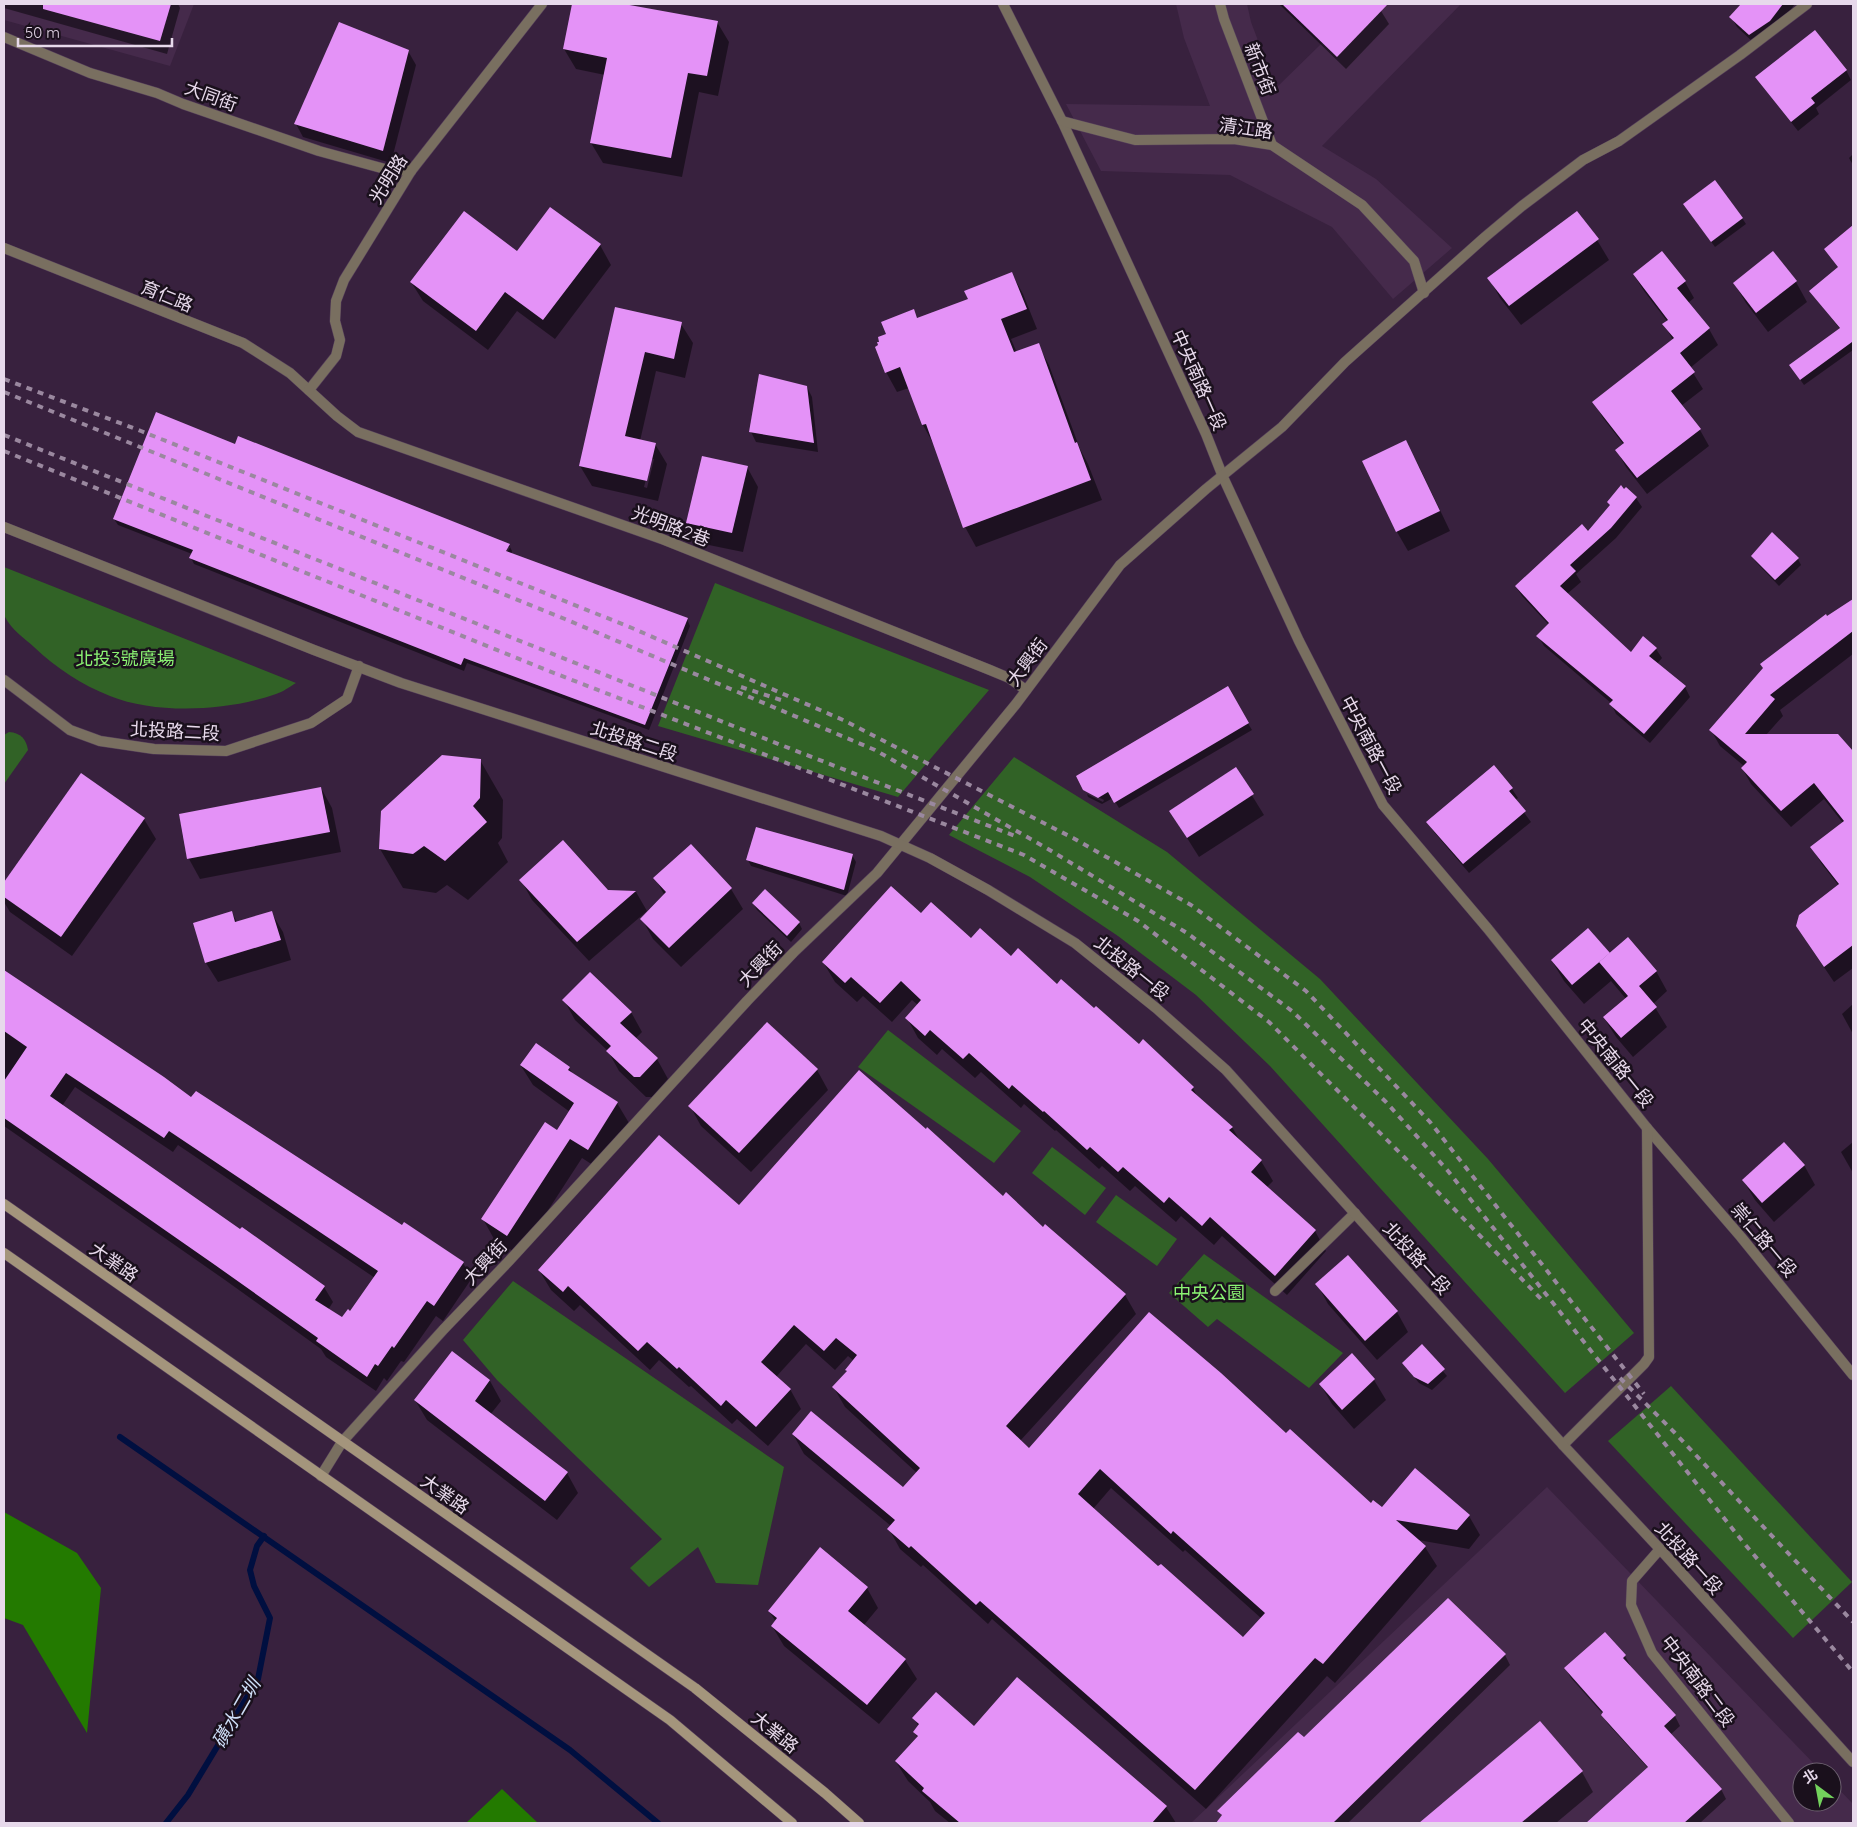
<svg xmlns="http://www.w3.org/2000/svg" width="1857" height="1827" font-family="Quicksand,'Noto Sans TC',sans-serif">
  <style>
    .built { fill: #452a4b }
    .green { fill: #316226 }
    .forest { fill: #237a00 }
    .shadow { fill: #0007; fill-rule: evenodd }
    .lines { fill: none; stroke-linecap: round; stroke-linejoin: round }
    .stream { stroke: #000f40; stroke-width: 6 }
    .building { fill: #e492f7; fill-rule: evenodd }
    .pedestrian-casing { stroke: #543e5a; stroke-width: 11 }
    .minor-casing { stroke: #543e5a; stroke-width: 11 }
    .tertiary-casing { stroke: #543e5a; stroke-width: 11 }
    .secondary-casing { stroke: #543e5a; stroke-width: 11 }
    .pedestrian { stroke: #796f60; stroke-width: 10 }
    .minor { stroke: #796f60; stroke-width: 10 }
    .tertiary { stroke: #796f60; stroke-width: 10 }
    .secondary { stroke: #a4957c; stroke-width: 10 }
    .rail { stroke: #9a889f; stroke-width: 4; stroke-dasharray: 6 6; stroke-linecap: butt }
    .labels { text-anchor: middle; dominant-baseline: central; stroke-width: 5; stroke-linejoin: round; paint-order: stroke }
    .street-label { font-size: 18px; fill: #e7d9eb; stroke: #1a101c }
    .park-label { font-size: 18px; fill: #8bf373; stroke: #1a101c }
    .water-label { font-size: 19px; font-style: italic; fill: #cedef7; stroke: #1a101c }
  </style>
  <rect width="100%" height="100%" fill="#38213e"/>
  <!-- built -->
  <g class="built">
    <path d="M4 4H194L170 66 4 20Z"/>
    <path d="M1176 4H1247L1251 22 1276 88 1362 4H1461L1322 146 1376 179 1452 248 1393 299 1332 227 1230 175 1101 171 1066 104 1210 106 1184 38Z"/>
    <path d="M1547 1487 1822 1772H1802V1802H1832V1782L1853 1804V1823H1191Z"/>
  </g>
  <!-- green -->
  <g class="green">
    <path d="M4 567 296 683C289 687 283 692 276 694 229 711 157 715 110 696 82 685 56 668 34 647 24 638 11 629 5 617 1 609 4 578 4 567Z"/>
    <path d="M715 583 989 690 898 797 658 726Z"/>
    <path d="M9 732C21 733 26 739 28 750L4 784V735Z"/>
    <path d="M1014 757 1167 852 1320 979 1488 1159 1634 1333 1565 1393 1270 1066 1196 995 1118 936 1030 877 949 835Z"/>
    <path d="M888 1030 1021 1131 994 1163 858 1067Z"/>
    <path d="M1052 1147 1106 1188 1085 1215 1032 1173Z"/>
    <path d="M1116 1195 1177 1239 1157 1266 1096 1222Z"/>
    <path d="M1204 1254 1343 1353 1309 1388 1217 1319 1208 1327 1169 1293Z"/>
    <path d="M513 1281 784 1467 758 1585 716 1583 698 1547 649 1587 630 1568 662 1539 497 1380 463 1340Z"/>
    <path d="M1671 1386 1852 1582 1793 1638 1608 1441Z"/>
  </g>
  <!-- forest -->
  <g class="forest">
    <path d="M4 1512 77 1553 101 1588 87 1733 23 1625 4 1618Z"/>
    <path d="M502 1789 538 1823H466Z"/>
  </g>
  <!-- shadow -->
  <g class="shadow">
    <path d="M4 4H178L180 8 167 54 4 8Z"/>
    <path d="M573 4H617L717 22 729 42 718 96 699 92 682 177 603 163 591 143 605 75 576 69 564 49Z"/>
    <path d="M1279 4H1373L1381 11 1389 24 1346 69Z"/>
    <path d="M1743 4H1795L1775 30 1755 44 1737 27 1731 17Z"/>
    <path d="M408 51 416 65 391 163 303 137 296 124Z"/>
    <path d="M1846 70 1851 80 1816 108 1819 114 1798 131 1763 87 1757 78Z"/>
    <path d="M1853 154V165L1849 158Z"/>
    <path d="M1688 210 1742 218 1746 224 1715 247Z"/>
    <path d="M1577 213 1597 240 1609 260 1521 325 1500 298 1489 278Z"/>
    <path d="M1851 228 1853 230V350L1804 385 1794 371 1840 329 1810 291 1839 268Z"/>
    <path d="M600 245 611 265 555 339 517 311 488 350 423 301 411 282 517 252Z"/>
    <path d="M1012 274 1023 294 1037 329 1011 339 1017 353 1038 345 1049 365 1080 449 1088 464 1102 500 976 547 965 527 934 445 923 425 909 388 897 392 886 372 888 335 913 311 918 319 970 300Z"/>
    <path d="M1634 275 1685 282 1694 298 1688 303 1709 329 1718 345 1690 368 1703 389 1681 406 1700 430 1709 446 1647 494 1626 467 1617 451 1624 445 1603 418 1594 402 1673 340 1664 324 1667 321 1644 291Z"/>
    <path d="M1796 282 1807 302 1768 332 1746 303 1734 283Z"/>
    <path d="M616 309 681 324 693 343 685 378 656 371 640 441 655 444 667 464 658 501 592 486 580 466ZM651 459H654L647 488 644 487Z"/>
    <path d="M807 387 812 397 818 452 756 442 751 432Z"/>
    <path d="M1405 442 1417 462 1450 531 1408 551 1397 532Z"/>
    <path d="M236 445 509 545 512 551 511 554 687 619 690 626 649 730 467 663 464 671 194 564 191 558 192 554 118 525 114 519ZM507 547H510L505 558 503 557Z"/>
    <path d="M747 467 758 487 743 552 699 543 688 523Z"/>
    <path d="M1636 498 1642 507 1616 538 1576 574 1581 582 1567 594 1631 654 1644 638 1656 649 1662 658 1657 664 1685 687 1690 697 1650 743 1616 714 1611 703 1544 646 1538 636 1549 625 1522 596 1516 587 1588 533 1611 506 1608 502Z"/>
    <path d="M1752 556 1798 559 1801 565 1779 586 1756 562Z"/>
    <path d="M1853 601V654L1780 710 1783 716 1766 735 1837 736 1853 753V968L1834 982 1807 942 1839 886 1821 863 1812 847 1843 823 1824 799 1791 827 1751 784 1742 768 1744 766 1720 746 1711 730 1827 618Z"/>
    <path d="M1227 688 1252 730 1119 808 1113 798 1102 804 1088 797 1087 794 1103 802 1104 800 1084 790Z"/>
    <path d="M480 760 503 800 502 838 498 843 508 862 468 900 447 885 436 893 403 888 380 849Z"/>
    <path d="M1235 768 1264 815 1199 857 1170 811Z"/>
    <path d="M81 774 144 819 156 839 72 956 10 912 4 902V884Z"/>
    <path d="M321 788 332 808 341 852 200 879 189 859 180 815Z"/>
    <path d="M1512 789 1518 798 1515 800 1531 822 1469 873 1434 832 1428 822Z"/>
    <path d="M852 855 856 862 847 896 751 866 748 860Z"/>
    <path d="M655 878 731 889 743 909 681 967 653 939 642 919 665 896Z"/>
    <path d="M521 880 608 891 636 892 647 911 589 961 532 900Z"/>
    <path d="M753 903 799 923 802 929 791 942 757 910Z"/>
    <path d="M271 912 283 932 291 960 218 982 206 963 232 913 237 922Z"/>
    <path d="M921 915 971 940 1011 957 1057 985 1193 1088 1198 1098 1232 1127 1240 1141 1261 1161 1273 1181 1266 1188 1315 1231 1326 1251 1287 1295 1222 1236 1214 1245 1181 1216 1176 1222 1135 1186 1130 1191 1102 1166 1099 1169 1056 1130 1055 1131 1024 1104 1021 1108 981 1072 975 1078 942 1049 937 1055 918 1038 907 1018 918 1005 912 1000 892 1022 863 996 857 1002 835 982 823 962Z"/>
    <path d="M1609 953 1656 971 1667 991 1653 1004 1667 1027 1633 1057 1616 1037 1604 1018 1626 999 1611 981 1584 1004 1564 981 1552 961Z"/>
    <path d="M4 972 164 1078 192 1099 463 1263 472 1278 443 1321 436 1316 404 1362 401 1361 387 1381 384 1378 376 1391 326 1357 321 1349 225 1280 4 1126ZM75 1087 173 1152 178 1145 375 1278 351 1313 342 1319 328 1310 333 1302 324 1287 241 1231 62 1106Z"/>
    <path d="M564 1000 631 1012 642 1032 635 1039 657 1059 668 1079 652 1097H646L619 1071 608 1051 575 1020Z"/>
    <path d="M1853 1004V1034L1842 1014Z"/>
    <path d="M521 1066 569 1068 573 1074 617 1103 629 1123 599 1169 582 1158 519 1255 494 1239 483 1219 557 1131 570 1112 533 1085Z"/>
    <path d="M817 1070 828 1090 751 1172 701 1126 690 1106Z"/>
    <path d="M1853 1142V1173L1841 1152Z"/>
    <path d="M1804 1165 1815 1185 1774 1222 1755 1200 1743 1180Z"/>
    <path d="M1003 1197 1125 1295 1136 1314 1020 1441 1029 1449 1286 1434 1371 1505 1382 1509 1469 1516 1480 1535 1469 1549 1418 1540 1425 1547 1437 1566 1335 1683 1327 1676 1206 1809 992 1619 988 1624 923 1565 921 1567 900 1549 889 1529 891 1526 804 1454 793 1434 903 1489 917 1473 845 1407 834 1388 848 1372 846 1370 854 1361 848 1356 835 1370 806 1344 776 1377 790 1389 801 1409 768 1446 737 1419 732 1424 691 1386 689 1387 659 1360 650 1370 580 1305 574 1311 551 1290 539 1270 739 1207ZM1111 1488 1183 1552 1185 1550 1262 1619 1243 1639 1159 1568 1093 1509Z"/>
    <path d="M1348 1257 1397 1312 1408 1332 1377 1360 1328 1304 1317 1284Z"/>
    <path d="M1422 1346 1447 1376 1432 1390 1419 1383 1403 1363Z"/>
    <path d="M452 1352 490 1381 501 1401 490 1415 567 1473 578 1493 557 1520 427 1420 415 1400Z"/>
    <path d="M1352 1355 1374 1380 1386 1400 1354 1429 1332 1404 1320 1384Z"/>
    <path d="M867 1588 878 1608 864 1625 905 1660 917 1679 879 1724 784 1646 772 1626 776 1622 769 1611Z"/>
    <path d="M1505 1655 1510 1665 1348 1823H1221L1220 1821 1223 1817 1219 1811 1304 1739Z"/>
    <path d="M1625 1656 1630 1665 1629 1666 1675 1716 1680 1726 1670 1735 1721 1789 1726 1799 1700 1823H1588L1648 1768 1608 1724 1602 1715 1603 1714 1571 1678 1565 1668Z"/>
    <path d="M914 1718 974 1728 1166 1807 1176 1823H950L935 1811 930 1802 908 1781 896 1762 918 1738 914 1732 919 1727Z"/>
    <path d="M1540 1723 1582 1772 1593 1792 1556 1823H1421Z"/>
  </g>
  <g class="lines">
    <!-- stream -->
    <g class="stream">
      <path d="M120 1437 570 1750 658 1823"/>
      <path d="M166 1823 188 1795 258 1679 270 1618 254 1586 250 1570 257 1546 264 1536"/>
    </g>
  </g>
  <!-- building -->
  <g class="building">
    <path d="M43 4H171L160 41 43 9Z"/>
    <path d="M572 4H624L718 21 707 76 688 73 671 158 590 143 607 58 563 49Z"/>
    <path d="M1282 4H1388L1337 57Z"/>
    <path d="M1741 4H1783L1770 21 1749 35 1729 17Z"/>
    <path d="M339 22 409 50 383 151 294 124Z"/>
    <path d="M1815 30 1847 70 1811 98 1815 103 1791 122 1755 77Z"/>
    <path d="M1715 180 1743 218 1711 242 1683 204Z"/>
    <path d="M550 207 601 244 543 320 505 292 476 331 410 282 464 211 517 251Z"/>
    <path d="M1577 211 1599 239 1509 306 1487 278Z"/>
    <path d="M1853 225V344L1852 342 1800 380 1789 365 1840 328 1809 291 1838 267 1824 249Z"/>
    <path d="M1662 251 1686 281 1677 288 1710 328 1680 353 1695 372 1671 391 1701 429 1637 478 1615 450 1624 443 1592 402 1674 338 1662 324 1668 320 1633 274Z"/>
    <path d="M1773 251 1797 281 1756 313 1733 283Z"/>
    <path d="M1012 272 1027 309 1001 319 1014 352 1039 343 1075 443 1077 442 1091 480 963 528 926 424 922 425 900 367 885 373 875 347 878 345 877 342H879L878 337 886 334 881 322 914 309 917 318 968 299 964 291Z"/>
    <path d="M615 307 682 322 674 359 645 352 625 436 656 443 647 481 579 466Z"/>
    <path d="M759 374 807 386 814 443 749 432Z"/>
    <path d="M156 412 235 444 238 436 510 544 506 551 688 618 645 725 464 658 461 665 189 558 193 550 113 519Z"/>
    <path d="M1406 440 1440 511 1396 532 1362 461Z"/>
    <path d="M702 456 748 466 732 533 686 523Z"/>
    <path d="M1621 485 1624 489 1626 487 1637 497 1611 528 1570 565 1576 571 1560 586 1631 652 1643 636 1657 648 1649 656 1686 686 1644 734 1609 704 1613 700 1536 636 1549 623 1515 586 1582 524 1588 531 1610 505 1607 502Z"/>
    <path d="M1772 532 1799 558 1775 580 1751 556Z"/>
    <path d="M1853 599V631L1770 695 1775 699 1745 734H1838L1853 751V945L1824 967 1796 926 1799 915 1839 884 1810 847 1844 821 1814 783 1781 811 1741 768 1747 762 1709 730 1763 668 1760 664 1826 614 1827 616Z"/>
    <path d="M1228 686 1249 723 1114 803 1108 792 1098 798 1083 790 1076 776Z"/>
    <path d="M442 755 481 759 480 798 473 806 487 822 445 861 424 846 413 854 379 849 381 811Z"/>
    <path d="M1494 765 1513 788 1509 791 1526 811 1463 864 1426 822Z"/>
    <path d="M1236 767 1254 794 1187 838 1169 811Z"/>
    <path d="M81 773 145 818 61 937 4 897V882Z"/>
    <path d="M321 787 330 832 187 859 179 814Z"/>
    <path d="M756 827 853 854 844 890 746 860Z"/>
    <path d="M563 840 608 890 636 891 577 942 519 880Z"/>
    <path d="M691 844 732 888 669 948 640 919 666 892 653 878Z"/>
    <path d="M891 886 921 913 931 902 971 938 980 928 1011 956 1018 948 1057 984 1061 979 1094 1008 1096 1006 1139 1044 1143 1039 1194 1087 1191 1090 1233 1127 1229 1130 1262 1160 1251 1172 1316 1230 1275 1276 1210 1217 1202 1226 1169 1197 1164 1203 1123 1167 1118 1172 1090 1147 1087 1150 1044 1111 1043 1112 1012 1085 1009 1089 969 1053 963 1059 930 1030 925 1036 905 1018 921 1000 901 981 880 1003 851 977 845 983 822 962Z"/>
    <path d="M765 889 800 922 787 936 752 903Z"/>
    <path d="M232 911 235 922 272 911 281 940 205 963 193 923Z"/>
    <path d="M1588 928 1610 953 1572 985 1551 960Z"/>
    <path d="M1628 937 1657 971 1639 986 1657 1007 1621 1038 1603 1017 1628 996 1599 962Z"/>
    <path d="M4 970 164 1077 191 1097 196 1091 402 1225 404 1222 464 1262 434 1306 427 1301 394 1348 392 1346 378 1366 375 1364 367 1377 316 1341 318 1338 215 1265 4 1118V1081L27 1047 4 1031ZM66 1073 164 1138 169 1131 378 1271 350 1311 348 1309 342 1317 315 1300 325 1286 242 1227 240 1229 50 1096Z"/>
    <path d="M590 972 632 1012 620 1023 658 1058 640 1077H634L606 1051 611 1046 562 1000Z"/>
    <path d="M767 1022 818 1069 739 1153 688 1106Z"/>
    <path d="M536 1043 570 1067 568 1070 618 1102 588 1150 570 1139 507 1236 481 1219 545 1122 557 1130 574 1103 520 1065Z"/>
    <path d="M859 1070 926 1129 927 1127 1003 1196 1006 1192 1043 1227 1045 1224 1126 1294 1006 1426 1029 1448 1149 1312 1221 1373 1286 1433 1290 1429 1371 1503 1373 1500 1382 1507 1415 1468 1470 1515 1457 1530 1396 1520 1426 1546 1323 1664 1315 1658 1195 1790 980 1601 976 1605 911 1546 909 1548 887 1529 895 1520 792 1434 811 1411 903 1487 920 1468 832 1387 847 1371 845 1370 857 1355 836 1338 824 1351 794 1325 761 1362 791 1389 756 1427 726 1400 721 1406 679 1367 677 1369 647 1342 638 1351 568 1286 563 1292 538 1270 659 1135 739 1205ZM1100 1469 1171 1534 1173 1531 1265 1613 1243 1637 1161 1564 1158 1566 1078 1494Z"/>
    <path d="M1784 1142 1805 1165 1762 1203 1742 1180Z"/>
    <path d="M1348 1255 1398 1311 1365 1341 1315 1284Z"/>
    <path d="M1422 1344 1445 1369 1428 1384 1414 1377 1402 1363Z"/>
    <path d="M452 1351 490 1380 475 1401 568 1472 545 1501 414 1400Z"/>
    <path d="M1352 1353 1375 1379 1342 1410 1319 1384Z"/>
    <path d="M820 1547 868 1587 848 1611 906 1659 867 1705 771 1626 777 1618 768 1611Z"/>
    <path d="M1448 1598 1506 1654 1333 1823H1216L1222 1815 1217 1811 1298 1732 1304 1737Z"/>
    <path d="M1605 1632 1626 1655 1623 1658 1676 1715 1664 1726 1722 1789 1684 1823H1586L1648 1767 1601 1715 1603 1712 1564 1668Z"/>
    <path d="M1017 1677 1167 1806 1152 1823H960L922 1791 924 1788 895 1761 918 1736 913 1732 919 1724 912 1718 936 1692 974 1726Z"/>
    <path d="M1540 1721 1583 1771 1521 1823H1419Z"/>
  </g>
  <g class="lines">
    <!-- pedestrian casing -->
    <g class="pedestrian-casing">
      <path id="pedestrian" d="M1275 1291 1355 1213"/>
    </g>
    <!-- minor casing -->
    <g class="minor-casing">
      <g id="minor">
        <path d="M1003 4 1062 121 1206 434 1223 477 1299 641 1383 805 1488 929 1647 1128 1741 1237 1853 1375"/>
        <path d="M1220 4 1224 19 1272 145"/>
        <path d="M4 37 90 73 157 93 183 104 319 151 385 169 411 171"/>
        <path d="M1062 121 1135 140 1234 139 1272 145 1362 205 1414 261 1424 293"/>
        <path d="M4 248 243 343 290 373 337 416 358 432 662 539 990 670 1009 678 1026 690"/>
        <path d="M309 390 336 356 340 340 335 321 336 301 344 280 411 171 542 4"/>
        <path d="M4 680 70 730 100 741 154 749 226 751 311 723 347 699 359 666"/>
        <path d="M1563 1445 1644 1364 1649 1357 1647 1128"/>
        <path d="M321 1476 342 1442 443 1330 509 1261 747 1001 794 952 877 873 1016 704 1120 565 1206 489 1282 427 1345 362 1485 237 1522 206 1583 160 1619 141 1740 55 1807 4"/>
        <path d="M1660 1549 1632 1581 1631 1605 1652 1653 1789 1823"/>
      </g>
    </g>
    <!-- tertiary casing -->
    <g class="tertiary-casing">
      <path id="tertiary" d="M4 527 314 650 401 683 881 836 930 858 988 890 1075 943 1156 1008 1226 1070 1563 1445 1660 1549 1853 1762"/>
    </g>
    <!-- secondary casing -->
    <g class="secondary-casing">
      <g id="secondary">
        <path d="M4 1204 695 1688 825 1793 859 1823"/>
        <path d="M4 1253 670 1720 792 1823"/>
      </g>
    </g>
    <!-- pedestrian -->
    <use href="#pedestrian" class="pedestrian"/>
    <!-- minor -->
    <use href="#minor" class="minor"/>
    <!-- tertiary -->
    <use href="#tertiary" class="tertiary"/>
    <!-- secondary -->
    <use href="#secondary" class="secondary"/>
    <!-- rail -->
    <g class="rail">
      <path d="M4 379 141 431 632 628 843 720 1073 838 1191 905 1306 991 1430 1122 1644 1394"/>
      <path d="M4 392 565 619 875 750 1048 849 1187 933 1292 1011 1386 1102 1448 1171 1743 1542 1853 1672"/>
      <path d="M4 435 781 745 1015 836"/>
      <path d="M4 451 549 671 1024 855 1138 921 1269 1022 1404 1157 1544 1302"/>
      <path d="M741 687 781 700"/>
      <path d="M1620 1378 1675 1433 1853 1622"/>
    </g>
  </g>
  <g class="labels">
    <!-- street labels -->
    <g class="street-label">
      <text transform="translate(1260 69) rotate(69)">新市街</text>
      <text transform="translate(211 96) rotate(20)">大同街</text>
      <text transform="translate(1246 128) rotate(8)">清江路</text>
      <text transform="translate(388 179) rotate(-58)">光明路</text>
      <text transform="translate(167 296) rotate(22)">育仁路</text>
      <text transform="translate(1199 380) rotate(66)">中央南路一段</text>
      <text transform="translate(671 526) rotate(21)">光明路2巷</text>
      <text transform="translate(1027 662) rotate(-53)">大興街</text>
      <text transform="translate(175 731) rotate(3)">北投路二段</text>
      <text transform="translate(634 741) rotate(18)">北投路二段</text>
      <text transform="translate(1371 745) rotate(62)">中央南路一段</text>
      <text transform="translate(760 964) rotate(-46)">大興街</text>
      <text transform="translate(1132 968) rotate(39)">北投路一段</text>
      <text transform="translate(1616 1063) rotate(51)">中央南路一段</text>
      <text transform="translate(1764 1240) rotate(50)">崇仁路一段</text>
      <text transform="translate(1417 1258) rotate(48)">北投路一段</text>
      <text transform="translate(114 1262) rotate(35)">大業路</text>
      <text transform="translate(485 1262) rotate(-47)">大興街</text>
      <text transform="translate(445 1494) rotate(35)">大業路</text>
      <text transform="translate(1689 1558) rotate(48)">北投路一段</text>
      <text transform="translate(1698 1681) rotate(53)">中央南路二段</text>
      <text transform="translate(775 1732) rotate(39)">大業路</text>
    </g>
    <!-- park labels -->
    <g class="park-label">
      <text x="125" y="658">北投3號廣場</text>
      <text x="1209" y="1292">中央公園</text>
    </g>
    <!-- water labels -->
    <g class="water-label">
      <text transform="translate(236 1713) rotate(-60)">磺水二圳</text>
    </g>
  </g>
  <!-- border -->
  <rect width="1857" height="1827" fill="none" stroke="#e7d9eb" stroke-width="10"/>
  <!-- north arrow -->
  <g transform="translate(1817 1787) rotate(328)"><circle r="24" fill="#1a101c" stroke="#6c606f"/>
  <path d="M0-4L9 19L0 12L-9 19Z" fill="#73d25c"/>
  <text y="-8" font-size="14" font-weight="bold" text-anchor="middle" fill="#e7d9eb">北</text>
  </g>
  <!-- scale -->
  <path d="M18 38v8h154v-8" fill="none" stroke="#e7d9eb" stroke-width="2.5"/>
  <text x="25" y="38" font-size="15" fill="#e7d9eb" stroke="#1a101c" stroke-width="4" paint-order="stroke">50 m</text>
</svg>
